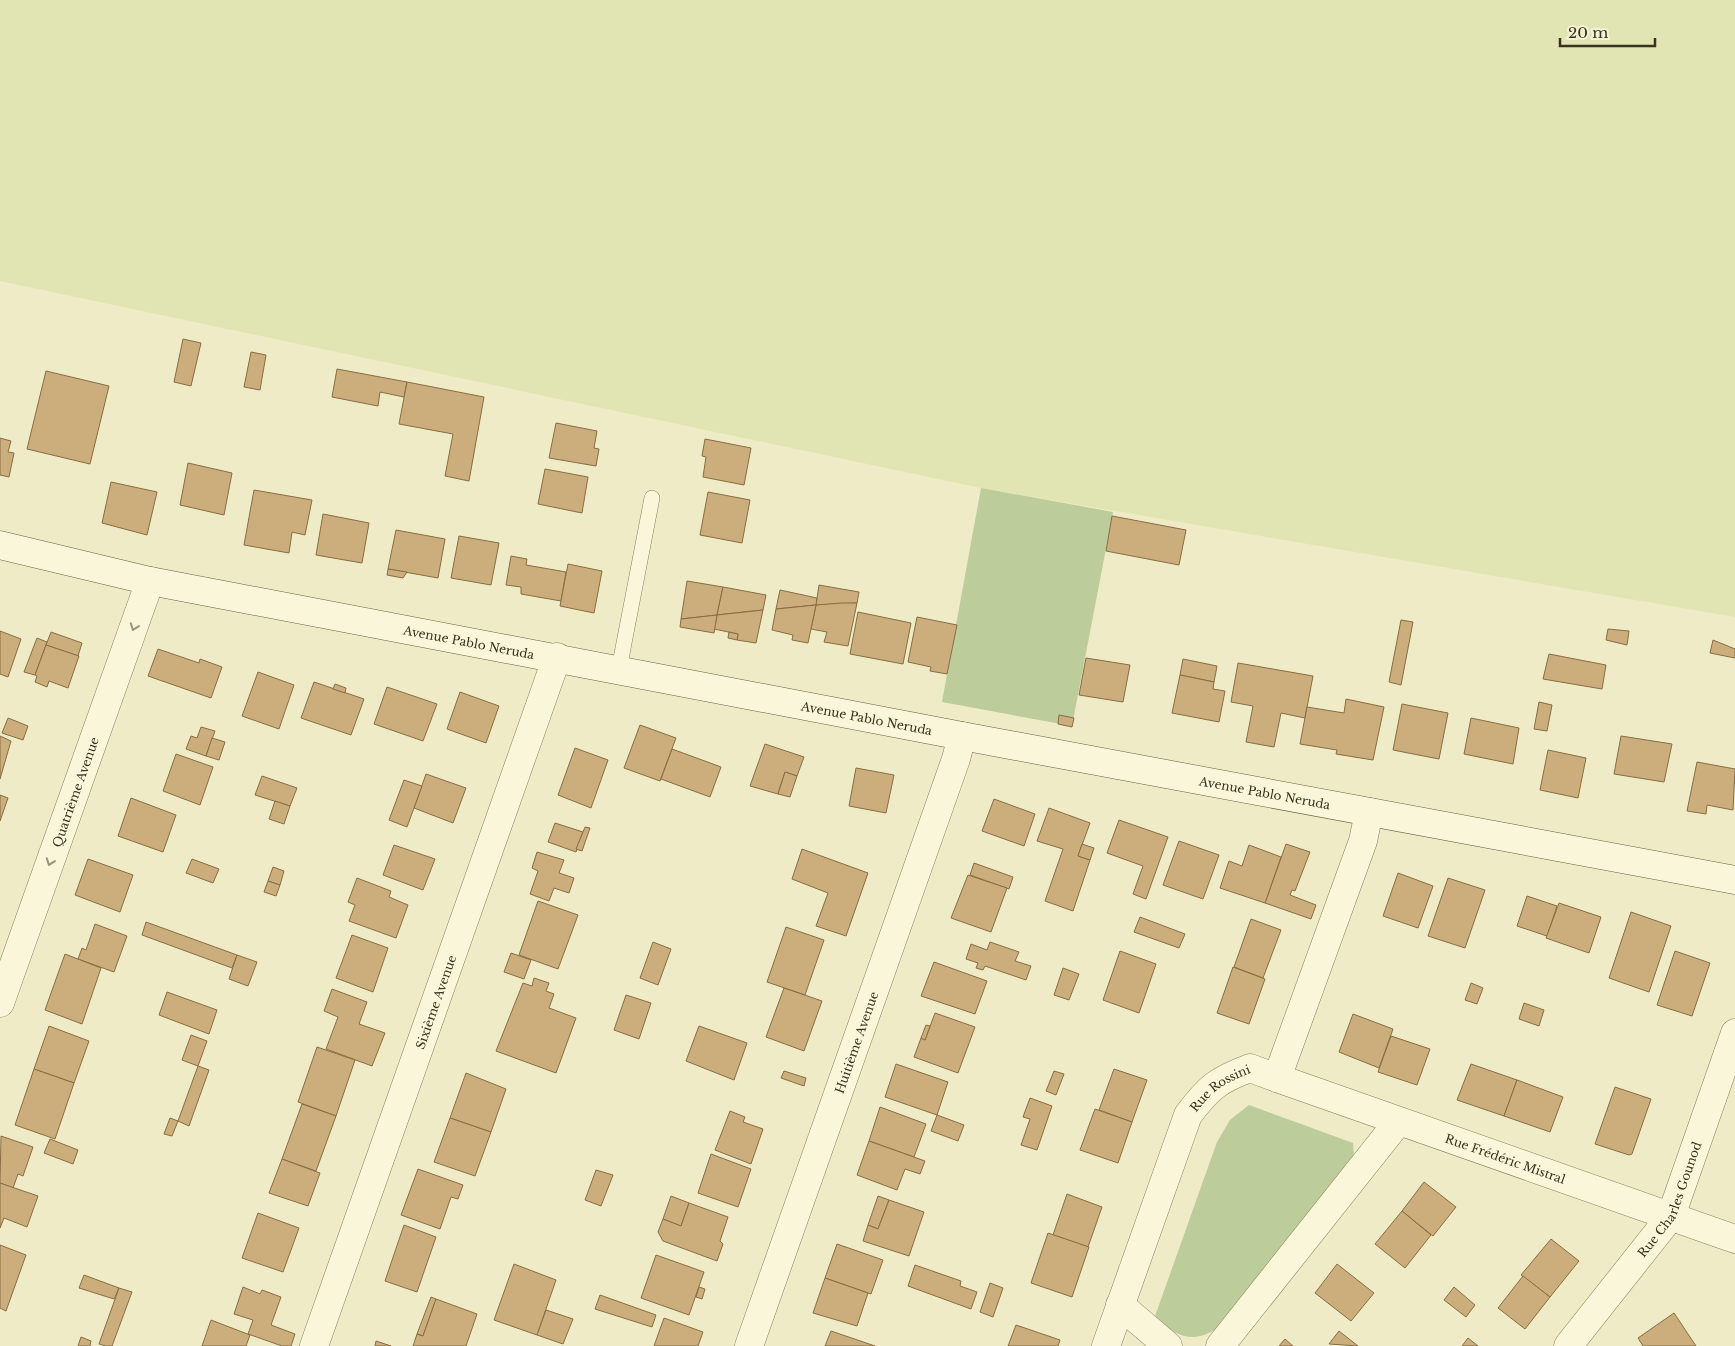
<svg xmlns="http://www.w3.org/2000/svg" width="1735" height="1346" font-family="'Libre Baskerville',serif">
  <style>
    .farmland { fill: #e1e4b3 }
    .green { fill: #bccc9a }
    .building { fill: #ccae7c; stroke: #886d42 }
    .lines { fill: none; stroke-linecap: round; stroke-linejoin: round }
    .lane-casing { stroke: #897e5c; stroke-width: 16 }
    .street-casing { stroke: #897e5c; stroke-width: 29 }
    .secondary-casing { stroke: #6b5e3f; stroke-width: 29 }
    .lane { stroke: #f9f6d9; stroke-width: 15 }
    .street { stroke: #f9f6d9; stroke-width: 28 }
    .secondary { stroke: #f9f6d9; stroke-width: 28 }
    .oneway { stroke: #9a947c }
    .labels { text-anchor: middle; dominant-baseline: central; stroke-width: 5; stroke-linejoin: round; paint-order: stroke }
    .street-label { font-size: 12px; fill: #3a321f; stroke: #f5f3d6 }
  </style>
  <rect width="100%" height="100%" fill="#eeebc6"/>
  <!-- farmland -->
  <path class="farmland" d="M0 0H1735V617L981 488 0 281Z"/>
  <!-- green -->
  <g class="green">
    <path d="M981 488 1113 512 1072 726 942 702Z"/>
    <path d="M1249 1105 1353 1143 1354 1156 1228 1321C1198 1344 1183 1341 1154 1319L1217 1142 1230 1120Z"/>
  </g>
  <!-- building -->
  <g class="building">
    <path d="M183 339 201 343 191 386 174 382Z"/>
    <path d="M251 352 266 355 260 390 244 387Z"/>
    <path d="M337 369 407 382 404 397 380 392 378 406 332 397Z"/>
    <path d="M46 371 109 386 90 464 27 449Z"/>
    <path d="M407 382 484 397 469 481 445 476 453 434 399 424Z"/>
    <path d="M556 423 597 431 594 448 599 449 596 466 549 458Z"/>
    <path d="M0 438 11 441 8 452 14 453 9 477 0 475Z"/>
    <path d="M705 439 751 448 744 485 703 477 706 457 702 456Z"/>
    <path d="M188 463 232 473 224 515 180 505Z"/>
    <path d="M545 469 588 477 582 513 538 504Z"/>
    <path d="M111 482 157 492 147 535 102 523Z"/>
    <path d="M254 490 312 500 305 535 292 532 289 553 244 545Z"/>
    <path d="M708 492 750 500 742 543 700 535Z"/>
    <path d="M323 514 369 523 362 563 316 555Z"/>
    <path d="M1112 516 1186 530 1179 565 1106 551Z"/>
    <path d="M396 530 445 539 438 578 388 569Z"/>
    <path d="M459 536 499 543 491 585 451 578Z"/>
    <path d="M511 556 527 559 526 565 566 572 561 601 521 594V587L506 585Z"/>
    <path d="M568 564 602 571 594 613 560 606Z"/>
    <path d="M388 569 407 572 403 578 387 575Z"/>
    <path d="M687 581 723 587 717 615 681 619Z"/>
    <path d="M819 585 859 592 857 603 816 605Z"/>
    <path d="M723 587 766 595 763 610 717 615Z"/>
    <path d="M780 590 817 598 816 605 776 609Z"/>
    <path d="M842 603H857L848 646 824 642 827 632 811 629 816 605Z"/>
    <path d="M816 605 808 643 792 640 793 635 772 630 776 609Z"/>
    <path d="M763 610 756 643 737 640 738 634 714 629 717 615Z"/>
    <path d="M858 612 911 623 903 664 850 654Z"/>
    <path d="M717 615 714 633 680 627 681 619Z"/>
    <path d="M917 617 957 625 947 674 930 671 931 667 908 662Z"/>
    <path d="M1401 620 1413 622 1401 685 1389 682Z"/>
    <path d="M1608 629 1629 631 1627 645 1606 640Z"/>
    <path d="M0 631 21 639 8 677 0 674Z"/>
    <path d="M51 632 82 643 78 656 46 645Z"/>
    <path d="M729 632 738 634 737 640 728 638Z"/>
    <path d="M37 638 47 642 35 675 24 672Z"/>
    <path d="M1713 640 1735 649V658L1710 653Z"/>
    <path d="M46 645 79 656 68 688 49 681 47 687 35 682 37 676 35 675Z"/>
    <path d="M158 649 199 663 200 659 222 667 211 698 148 676Z"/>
    <path d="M1549 654 1606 665 1602 689 1543 679Z"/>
    <path d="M1086 658 1130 665 1123 702 1079 695Z"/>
    <path d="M1183 659 1217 666 1214 682 1180 675Z"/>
    <path d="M1238 663 1313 676 1305 718 1281 713 1274 747 1246 742 1253 706 1231 702Z"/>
    <path d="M258 672 294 685 279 729 242 716Z"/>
    <path d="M1180 675 1214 682 1213 689 1225 691 1219 722 1172 713Z"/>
    <path d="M314 682 364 699 351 735 301 718Z"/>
    <path d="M335 684 346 688 345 693 333 689Z"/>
    <path d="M387 687 437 704 423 741 374 724Z"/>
    <path d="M460 692 499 706 486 743 447 729Z"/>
    <path d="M1346 699 1384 707 1373 760 1336 754 1337 750 1300 744 1307 707 1344 713Z"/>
    <path d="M1539 702 1552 705 1547 731 1534 729Z"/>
    <path d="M1402 704 1448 713 1439 759 1393 750Z"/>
    <path d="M1059 715 1074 718 1072 727 1058 724Z"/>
    <path d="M8 718 28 726 23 740 2 733Z"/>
    <path d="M1471 718 1519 728 1513 764 1464 754Z"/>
    <path d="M640 725 676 738 660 781 624 768Z"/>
    <path d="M201 727 215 731 206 756 186 749 191 736 197 738Z"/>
    <path d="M0 736 11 741 0 779Z"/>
    <path d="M1621 736 1672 744 1664 782 1614 774Z"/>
    <path d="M212 738 225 742 219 760 206 756Z"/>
    <path d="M765 744 804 757 797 776 785 772 778 794 750 786Z"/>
    <path d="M575 748 608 760 591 808 558 795Z"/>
    <path d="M672 749 721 767 710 797 661 779Z"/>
    <path d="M1548 750 1586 758 1578 798 1540 790Z"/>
    <path d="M176 754 213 767 200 805 163 791Z"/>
    <path d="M1697 762 1735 769 1733 810 1707 805 1706 814 1687 811Z"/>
    <path d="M856 768 894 775 886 813 849 806Z"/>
    <path d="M785 772 797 776 790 797 778 794Z"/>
    <path d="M426 774 466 788 453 823 414 808Z"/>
    <path d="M262 776 297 788 290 806 255 795Z"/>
    <path d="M404 780 422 786 407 827 389 820Z"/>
    <path d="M0 795 8 798 0 821Z"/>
    <path d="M131 798 176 815 163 852 118 836Z"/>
    <path d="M994 799 1035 814 1024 846 982 831Z"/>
    <path d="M275 801 290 806 284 824 269 819Z"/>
    <path d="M1049 808 1090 823 1078 856 1090 860 1073 911 1045 901 1063 849 1037 841Z"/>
    <path d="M1119 820 1168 837 1146 899 1133 894 1143 866 1107 853Z"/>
    <path d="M555 823 583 832 576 852 548 842Z"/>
    <path d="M585 827 590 828 582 851 576 849Z"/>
    <path d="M1179 841 1219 855 1203 899 1163 885Z"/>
    <path d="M1082 844 1094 848 1090 860 1078 856Z"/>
    <path d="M1286 844 1310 852 1295 891 1292 890 1290 895 1316 905 1311 919 1265 903Z"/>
    <path d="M394 845 435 859 423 890 383 875Z"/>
    <path d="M1249 845 1281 857 1265 903 1220 888 1229 861 1242 866Z"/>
    <path d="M802 849 868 873 846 936 816 926 828 893 792 879Z"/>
    <path d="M537 852 564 860 559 873 574 878 569 893 554 888 549 901 530 894 538 871 532 868Z"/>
    <path d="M88 859 133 875 120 912 75 895Z"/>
    <path d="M192 859 219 869 213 883 186 873Z"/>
    <path d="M974 863 1013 877 1009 889 970 875Z"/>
    <path d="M273 867 284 871 280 885 268 881Z"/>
    <path d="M1398 873 1433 886 1418 928 1383 916Z"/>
    <path d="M968 875 1007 888 991 932 951 918Z"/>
    <path d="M357 878 391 891 389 897 408 905 396 938 349 921 355 905 348 902Z"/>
    <path d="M1448 878 1485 890 1465 948 1428 936Z"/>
    <path d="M268 881 280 885 276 896 264 892Z"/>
    <path d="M1527 896 1557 906 1547 936 1517 926Z"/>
    <path d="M538 901 578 915 558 969 519 955Z"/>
    <path d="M1559 903 1601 917 1589 953 1546 938Z"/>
    <path d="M1631 912 1671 926 1649 992 1609 978Z"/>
    <path d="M1140 917 1185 934 1179 948 1134 932Z"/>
    <path d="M1251 919 1281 930 1263 978 1234 967Z"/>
    <path d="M146 922 237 955 232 968 142 935Z"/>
    <path d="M95 924 127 936 114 972 78 959 82 948 86 950Z"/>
    <path d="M786 927 824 940 805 995 767 982Z"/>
    <path d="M352 935 388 948 373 992 336 978Z"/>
    <path d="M653 942 671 949 658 985 640 978Z"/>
    <path d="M990 942 1019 952 1015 961 1031 966 1026 980 985 966 983 970 976 968 978 963 966 959 971 944 987 950Z"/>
    <path d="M1120 951 1156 964 1139 1013 1103 1000Z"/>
    <path d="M1675 951 1710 963 1692 1016 1657 1005Z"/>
    <path d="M511 953 531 960 524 979 504 972Z"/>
    <path d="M65 954 101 968 82 1024 45 1010Z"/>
    <path d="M237 955 257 962 248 986 229 979Z"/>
    <path d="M934 962 987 981 975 1014 921 996Z"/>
    <path d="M1233 967 1265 979 1249 1024 1217 1013Z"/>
    <path d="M1063 968 1079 974 1069 1000 1054 995Z"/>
    <path d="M534 978 549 983 546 991 554 994 549 1008 576 1018 556 1073 496 1051 523 983 532 986Z"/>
    <path d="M1471 983 1483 988 1477 1004 1465 1000Z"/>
    <path d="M784 988 822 1001 804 1051 766 1037Z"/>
    <path d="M332 989 367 1002 359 1024 385 1033 372 1066 326 1049 338 1017 324 1011Z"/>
    <path d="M167 992 217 1010 209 1034 159 1015Z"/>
    <path d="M626 995 651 1003 639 1039 614 1030Z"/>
    <path d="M1524 1003 1544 1010 1539 1026 1519 1019Z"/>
    <path d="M935 1013 975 1027 958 1073 914 1057 921 1038 925 1040Z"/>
    <path d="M1353 1014 1393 1029 1379 1068 1339 1052Z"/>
    <path d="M926 1025 930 1026 925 1040 921 1038Z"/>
    <path d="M49 1026 89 1041 74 1083 34 1069Z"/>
    <path d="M699 1026 747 1043 734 1080 686 1061Z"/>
    <path d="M191 1035 207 1041 198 1066 182 1060Z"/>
    <path d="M1391 1036 1430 1049 1417 1085 1378 1072Z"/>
    <path d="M317 1047 355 1060 336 1116 298 1102Z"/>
    <path d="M896 1064 948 1082 937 1115 885 1097Z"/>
    <path d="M1471 1064 1517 1080 1504 1116 1457 1100Z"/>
    <path d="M198 1066 209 1070 189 1126 178 1121Z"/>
    <path d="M34 1069 74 1083 55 1139 15 1125Z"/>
    <path d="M1114 1069 1147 1080 1132 1122 1099 1110Z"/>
    <path d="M784 1071 806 1078 804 1086 781 1078Z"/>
    <path d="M1054 1071 1064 1074 1056 1095 1046 1091Z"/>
    <path d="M466 1073 506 1089 491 1132 450 1118Z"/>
    <path d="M1517 1080 1563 1097 1550 1132 1504 1116Z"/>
    <path d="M1615 1087 1651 1099 1632 1154 1629 1155 1595 1144Z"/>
    <path d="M1030 1098 1052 1106 1037 1150 1021 1145 1030 1119 1023 1117Z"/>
    <path d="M302 1104 336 1116 316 1171 282 1159Z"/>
    <path d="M880 1107 926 1124 914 1157 869 1141Z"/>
    <path d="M1095 1109 1132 1122 1118 1163 1080 1150Z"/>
    <path d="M730 1111 745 1117 743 1122 763 1129 751 1164 715 1150Z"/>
    <path d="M937 1115 964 1125 958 1141 931 1131Z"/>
    <path d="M170 1118 178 1121 172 1136 164 1134Z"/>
    <path d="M450 1118 491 1132 475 1176 434 1162Z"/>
    <path d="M1 1136 33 1147 23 1176 18 1174 13 1188 0 1183Z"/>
    <path d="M50 1139 78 1150 73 1164 44 1153Z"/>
    <path d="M869 1141 925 1161 920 1174 905 1169 897 1190 857 1175Z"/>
    <path d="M711 1154 751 1169 738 1207 698 1193Z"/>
    <path d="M282 1159 320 1173 308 1206 269 1193Z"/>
    <path d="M418 1169 463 1185 458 1199 451 1197 440 1229 401 1215Z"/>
    <path d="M596 1170 613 1175 601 1206 585 1200Z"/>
    <path d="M1424 1182 1456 1207 1433 1236 1402 1211Z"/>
    <path d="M0 1183 38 1196 27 1227 4 1218 0 1228Z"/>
    <path d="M1067 1194 1102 1207 1088 1247 1053 1235Z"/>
    <path d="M671 1196 689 1203 681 1226 663 1219Z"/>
    <path d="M878 1196 889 1200 878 1229 868 1225Z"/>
    <path d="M889 1200 924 1212 909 1256 863 1241 868 1225 878 1229Z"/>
    <path d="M689 1203 728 1217 720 1241 723 1244 717 1261 663 1241 658 1232 663 1219 681 1226Z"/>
    <path d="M1402 1211 1431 1235 1405 1268 1375 1244Z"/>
    <path d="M258 1213 299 1228 283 1272 242 1258Z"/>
    <path d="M404 1225 436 1237 417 1292 385 1281Z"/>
    <path d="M1048 1233 1089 1247 1072 1297 1031 1283Z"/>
    <path d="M1551 1239 1579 1261 1550 1297 1521 1275Z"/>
    <path d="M837 1244 883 1260 871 1294 825 1278Z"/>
    <path d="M0 1245 26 1255 6 1311 0 1308Z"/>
    <path d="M656 1255 704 1272 689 1315 641 1298Z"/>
    <path d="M514 1264 556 1280 537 1335 494 1320Z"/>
    <path d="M1337 1264 1374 1293 1351 1321 1315 1293Z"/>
    <path d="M915 1265 961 1281 960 1286 977 1292 971 1309 908 1286Z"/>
    <path d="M84 1275 119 1288 114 1299 79 1288Z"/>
    <path d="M1523 1276 1550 1297 1525 1329 1498 1308Z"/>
    <path d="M825 1278 868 1293 857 1326 813 1313Z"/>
    <path d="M990 1283 1003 1288 993 1317 980 1312Z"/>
    <path d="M243 1287 260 1294 262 1290 281 1297 271 1325 295 1334 291 1346H282L248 1334 253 1320 234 1314Z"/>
    <path d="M699 1287 705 1289 702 1299 696 1297Z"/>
    <path d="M1454 1287 1475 1305 1466 1317 1444 1300Z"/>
    <path d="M119 1288 132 1292 112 1346H106L99 1344Z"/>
    <path d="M600 1295 656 1315 652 1327 595 1309Z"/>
    <path d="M431 1297 436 1299 423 1336 417 1334Z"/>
    <path d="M436 1299 477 1314 466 1346H413L417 1334 423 1336Z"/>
    <path d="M546 1310 573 1319 563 1344 537 1335Z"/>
    <path d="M1674 1313 1696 1346H1643L1638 1338Z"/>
    <path d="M664 1318 703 1332 698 1346H654Z"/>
    <path d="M211 1320 250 1335 246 1346H202Z"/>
    <path d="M1016 1325 1060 1340 1058 1346H1008Z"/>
    <path d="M831 1331 875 1346H825Z"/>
    <path d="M1339 1331 1358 1346 1329 1344Z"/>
    <path d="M81 1337 91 1341 90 1346H78Z"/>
    <path d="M1468 1338 1478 1346H1462Z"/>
    <path d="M1285 1339 1293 1346H1279Z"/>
    <path d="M376 1341 391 1346H375Z"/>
  </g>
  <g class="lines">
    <!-- lane casing -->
    <g class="lane-casing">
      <path id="lane" d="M619 669 652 498"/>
    </g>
    <!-- street casing -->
    <g class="street-casing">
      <g id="street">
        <path id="s1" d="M0 1003 150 581"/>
        <path id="s2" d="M1277 1078 1735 1239"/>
        <path d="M1120 1305 1168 1346"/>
        <path id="s3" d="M314 1346 557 657"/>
        <path id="s4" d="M749 1346 956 759 962 736"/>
        <path id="s5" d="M1106 1346 1188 1115C1209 1087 1218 1080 1250 1068L1277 1078 1363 841 1369 812"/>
        <path d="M1220 1346 1398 1122"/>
        <path id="s6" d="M1568 1346 1671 1216 1735 1033"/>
      </g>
    </g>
    <!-- secondary casing -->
    <g class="secondary-casing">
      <g id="secondary">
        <path id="s7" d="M0 545 150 581 962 736 1735 880"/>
      </g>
    </g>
    <!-- lane -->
    <use href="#lane" class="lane"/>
    <!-- street -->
    <use href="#street" class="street"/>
    <!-- secondary -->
    <use href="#secondary" class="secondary"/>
  </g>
  <!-- one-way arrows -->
  <defs><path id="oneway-chevron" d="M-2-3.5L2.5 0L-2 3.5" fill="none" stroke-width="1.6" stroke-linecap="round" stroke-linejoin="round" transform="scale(1.25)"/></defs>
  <g class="oneway">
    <use href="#oneway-chevron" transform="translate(134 627) rotate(110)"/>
    <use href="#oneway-chevron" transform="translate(50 862) rotate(110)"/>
  </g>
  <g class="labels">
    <!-- street labels -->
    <g class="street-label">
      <text stroke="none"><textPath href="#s7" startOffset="479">Avenue Pablo Neruda</textPath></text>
      <text stroke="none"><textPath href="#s7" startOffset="884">Avenue Pablo Neruda</textPath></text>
      <text stroke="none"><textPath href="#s1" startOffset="224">Quatrième Avenue</textPath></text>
      <text stroke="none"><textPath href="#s7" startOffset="1289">Avenue Pablo Neruda</textPath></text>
      <text stroke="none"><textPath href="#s3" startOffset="365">Sixième Avenue</textPath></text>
      <text stroke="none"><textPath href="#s4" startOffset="322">Huitième Avenue</textPath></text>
      <text stroke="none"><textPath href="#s5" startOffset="288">Rue Rossini</textPath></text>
      <text stroke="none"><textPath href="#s2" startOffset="242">Rue Frédéric Mistral</textPath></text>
      <text stroke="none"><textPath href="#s6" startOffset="180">Rue Charles Gounod</textPath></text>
    </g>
  </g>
  <!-- scale -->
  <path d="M1560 38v8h95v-8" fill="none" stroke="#3a321f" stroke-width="2.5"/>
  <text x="1568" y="38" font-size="15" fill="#3a321f" stroke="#f5f3d6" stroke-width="4" paint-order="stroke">20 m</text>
</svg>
